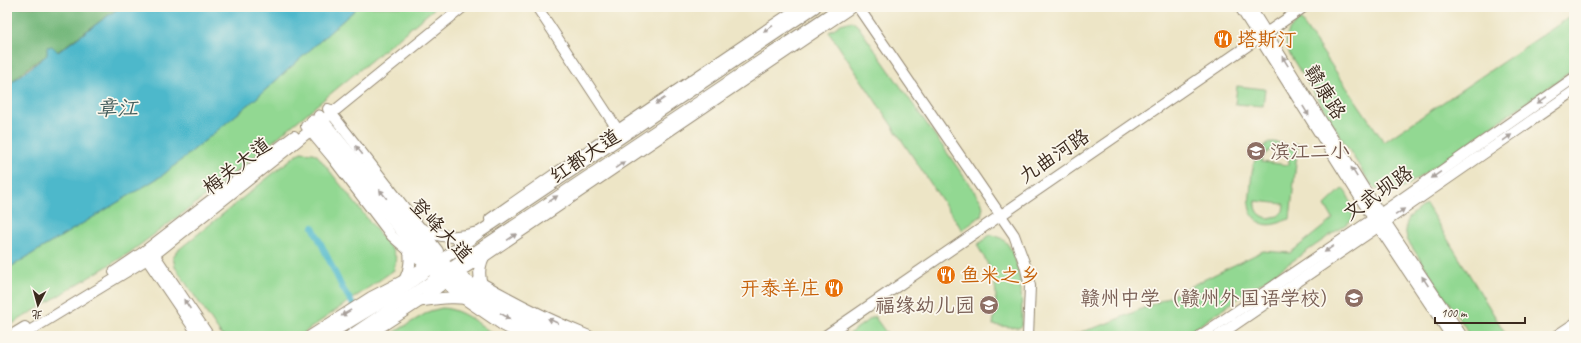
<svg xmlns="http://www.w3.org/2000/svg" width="1581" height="343" font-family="Caveat,'LXGW WenKai TC',sans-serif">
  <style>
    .green { fill: #92d892; stroke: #668158; fill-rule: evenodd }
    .forest { fill: #75b87c; stroke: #58714d }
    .water { fill: #4eb8cb; stroke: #447174 }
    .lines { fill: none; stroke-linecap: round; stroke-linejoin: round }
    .canal { stroke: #4eb8cb; stroke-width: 6 }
    .secondary-casing { stroke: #948872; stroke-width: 12 }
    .primary-casing { stroke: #948872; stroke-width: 13 }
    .secondary { stroke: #fff; stroke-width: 10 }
    .primary { stroke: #fff; stroke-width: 11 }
    .oneway { fill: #a79f9a }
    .labels { text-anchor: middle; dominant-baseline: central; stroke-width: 3.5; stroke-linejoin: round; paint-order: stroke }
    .food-label { font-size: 20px; fill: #c56008; stroke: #fbf7ec; text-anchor: start }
    .street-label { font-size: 20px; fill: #3b2a1e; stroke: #fbf7ec }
    .education-label { font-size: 20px; fill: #785e54; stroke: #fbf7ec; text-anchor: end }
    .water-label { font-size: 21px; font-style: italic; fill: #425c5b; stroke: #fbf7ec }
  </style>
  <rect width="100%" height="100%" fill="#fbf7ec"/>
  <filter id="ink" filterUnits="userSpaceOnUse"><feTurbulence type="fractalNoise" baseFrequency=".025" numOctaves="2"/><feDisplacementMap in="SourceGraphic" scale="8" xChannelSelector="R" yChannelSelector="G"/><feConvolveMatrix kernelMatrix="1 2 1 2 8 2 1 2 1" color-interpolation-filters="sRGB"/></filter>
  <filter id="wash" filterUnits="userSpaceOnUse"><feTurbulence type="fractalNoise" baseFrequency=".012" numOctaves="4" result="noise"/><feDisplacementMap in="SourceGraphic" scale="16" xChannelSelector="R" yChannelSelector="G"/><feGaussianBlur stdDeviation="0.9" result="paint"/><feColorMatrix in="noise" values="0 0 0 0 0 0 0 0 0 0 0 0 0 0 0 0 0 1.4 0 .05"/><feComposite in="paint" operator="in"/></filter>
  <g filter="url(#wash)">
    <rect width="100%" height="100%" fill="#ede5c6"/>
    <!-- green -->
    <g class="green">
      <path d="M358 7H436L210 193 129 253 7 327V269L163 175 253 101Z"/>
      <path d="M1574 14V69L1405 187C1393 193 1382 194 1371 185L1290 55C1283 37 1286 31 1300 19L1384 142Z"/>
      <path d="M852 21 858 26 981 201 983 207 981 216 962 230 829 32 841 24Z"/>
      <path d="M1237 86 1265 89 1263 106 1235 104Z"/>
      <path d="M1272 142 1283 143 1292 150 1293 143 1298 144 1290 219C1284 220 1281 223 1275 224 1260 228 1249 216 1249 203 1252 184 1249 148 1272 142ZM1270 150C1281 147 1290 154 1289 165L1261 162 1263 156ZM1256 201 1284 204 1283 211 1278 216 1268 218C1259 216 1255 210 1256 201Z"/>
      <path d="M301 152 313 153 317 155 393 251 396 258 394 270 299 336H222L175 267 173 257 177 251 296 155Z"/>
      <path d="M1343 188C1350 199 1355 207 1352 220L1184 336H1068L1103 325 1158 302 1263 251 1290 253 1333 219 1325 205Z"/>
      <path d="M1426 204 1507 336H1471L1408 241C1401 221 1411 214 1426 204Z"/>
      <path d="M990 235C1023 235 1022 303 1022 326L1018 328 993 325C994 315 996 304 996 294 995 276 986 260 977 245Z"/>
      <path d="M442 308C462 309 479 324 496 336H388L430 311Z"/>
      <path d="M874 316 887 334 891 336H846Z"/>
    </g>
    <!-- forest -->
    <path class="forest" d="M7 7H120L57 52C38 57 22 73 7 86Z"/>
    <!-- water -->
    <path class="water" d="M120 7H358L253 101 163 175 7 269V86L47 55V47L52 46 58 52Z"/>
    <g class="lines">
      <!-- canal -->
      <path class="canal" d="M313 227 342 287 367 327"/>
    </g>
  </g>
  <g filter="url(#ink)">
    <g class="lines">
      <!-- secondary casing -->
      <g class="secondary-casing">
        <g id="secondary">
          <path d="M537 7 618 130"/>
          <path d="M858 7 1014 235 1025 265 1030 286 1028 336"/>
          <path d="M1240 7 1378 226 1451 336"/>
          <path d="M1250 7 1380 214 1462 336"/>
          <path d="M328 109 438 251"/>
          <path d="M306 126 332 157 392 236 463 298 504 326 523 336"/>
          <path d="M490 219 618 130 800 7"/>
          <path d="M151 250 209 336"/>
          <path d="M144 255 199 336"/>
          <path d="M114 272 142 253 294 136"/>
          <path d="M478 281C514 302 550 320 589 336"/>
          <path d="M10 336 25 327"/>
          <path d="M21 336 154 255 285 151 463 7"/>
          <path d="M310 336 371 297 406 279 425 266"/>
          <path d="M367 336 422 300 460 271 482 258 852 7"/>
          <path d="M825 336 1304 7"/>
          <path d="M1200 336 1373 219 1574 78"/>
          <path d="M1218 336 1385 222 1574 91"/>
          <path d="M1556 336 1574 324"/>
        </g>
      </g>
      <!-- primary casing -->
      <g class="primary-casing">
        <g id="primary">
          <path d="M319 116 404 220 440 261 467 281 519 313 549 329 566 336"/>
          <path d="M312 121 399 228 441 275 512 320 543 336"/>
          <path d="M410 223C430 235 453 241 476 233"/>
          <path d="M399 288C411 274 413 256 406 239"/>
          <path d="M485 292C475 274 480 259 492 243"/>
          <path d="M398 303C426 302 447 294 476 300"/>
          <path d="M326 336 392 296 480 232 815 7"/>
          <path d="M350 336 841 7"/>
        </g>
      </g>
      <!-- secondary -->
      <use href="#secondary" class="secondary"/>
      <!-- primary -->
      <use href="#primary" class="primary"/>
    </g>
    <!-- one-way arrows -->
    <defs><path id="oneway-solid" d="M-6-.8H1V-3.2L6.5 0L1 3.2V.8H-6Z"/></defs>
    <g class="oneway">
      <use href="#oneway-solid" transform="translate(768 29) rotate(146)"/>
      <use href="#oneway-solid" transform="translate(1285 61) rotate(-122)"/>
      <use href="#oneway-solid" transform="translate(1542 100) rotate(145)"/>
      <use href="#oneway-solid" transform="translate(660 101) rotate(146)"/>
      <use href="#oneway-solid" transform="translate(1306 111) rotate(58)"/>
      <use href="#oneway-solid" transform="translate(1507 138) rotate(-35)"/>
      <use href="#oneway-solid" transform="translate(359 150) rotate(-128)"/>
      <use href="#oneway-solid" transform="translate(620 165) rotate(-34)"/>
      <use href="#oneway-solid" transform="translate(1354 172) rotate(-122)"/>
      <use href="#oneway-solid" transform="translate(1436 175) rotate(145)"/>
      <use href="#oneway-solid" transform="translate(383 194) rotate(-129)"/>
      <use href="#oneway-solid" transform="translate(553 199) rotate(-34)"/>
      <use href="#oneway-solid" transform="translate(1400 212) rotate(-35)"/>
      <use href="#oneway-solid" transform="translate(512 237) rotate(-34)"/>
      <use href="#oneway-solid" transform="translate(1329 249) rotate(146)"/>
      <use href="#oneway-solid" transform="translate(1425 281) rotate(-124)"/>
      <use href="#oneway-solid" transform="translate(187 304) rotate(-124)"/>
      <use href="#oneway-solid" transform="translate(346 313) rotate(148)"/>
      <use href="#oneway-solid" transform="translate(505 316) rotate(32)"/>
      <use href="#oneway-solid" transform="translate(553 321) rotate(-156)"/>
    </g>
  </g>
  <!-- icons -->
  <defs>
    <g id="restaurant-disc" transform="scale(1)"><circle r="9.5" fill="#e8710a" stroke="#fbf7ec"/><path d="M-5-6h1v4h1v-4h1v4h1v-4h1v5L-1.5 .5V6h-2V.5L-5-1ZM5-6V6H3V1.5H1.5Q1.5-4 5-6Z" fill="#fff"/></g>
    <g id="school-disc" transform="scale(1)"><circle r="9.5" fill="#8d6e63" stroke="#fbf7ec"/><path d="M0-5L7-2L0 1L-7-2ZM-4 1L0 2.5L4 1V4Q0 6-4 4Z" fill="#fff"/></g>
  </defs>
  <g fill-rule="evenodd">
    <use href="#restaurant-disc" x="1223" y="39"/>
    <use href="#school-disc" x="1256" y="151"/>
    <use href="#restaurant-disc" x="946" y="275"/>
    <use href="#restaurant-disc" x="834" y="288"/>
    <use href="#school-disc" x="1354" y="298"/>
    <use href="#school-disc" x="989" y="305"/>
  </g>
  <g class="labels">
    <!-- food labels -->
    <g class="food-label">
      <text x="1237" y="39">塔斯汀</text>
      <text x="960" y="275">鱼米之乡</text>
      <text x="820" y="288" text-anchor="end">开泰羊庄</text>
    </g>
    <!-- street labels -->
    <g class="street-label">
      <text transform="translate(1325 92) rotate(58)">赣康路</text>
      <text transform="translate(585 156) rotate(-34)">红都大道</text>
      <text transform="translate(1054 156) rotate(-34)">九曲河路</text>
      <text transform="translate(237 166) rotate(-38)">梅关大道</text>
      <text transform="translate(1378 193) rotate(-35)">文武坝路</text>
      <text transform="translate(441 230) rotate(46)">登峰大道</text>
    </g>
    <!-- education labels -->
    <g class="education-label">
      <text x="1270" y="151" text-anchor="start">滨江二小</text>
      <text x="1340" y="298">赣州中学（赣州外国语学校）</text>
      <text x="975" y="305">福缘幼儿园</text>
    </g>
    <!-- water labels -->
    <g class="water-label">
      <text x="117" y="108">章江</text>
    </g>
  </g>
  <!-- margin -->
  <rect width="1581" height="343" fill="none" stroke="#fbf7ec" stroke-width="24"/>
  <!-- north arrow -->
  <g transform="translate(38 305) rotate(186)" stroke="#fbf7ec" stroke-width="3" paint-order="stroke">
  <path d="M0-3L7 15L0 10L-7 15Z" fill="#3b2a1e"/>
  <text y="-6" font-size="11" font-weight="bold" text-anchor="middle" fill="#3b2a1e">北</text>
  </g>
  <!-- scale -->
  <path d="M1435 317v6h90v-6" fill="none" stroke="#3b2a1e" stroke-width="2"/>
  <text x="1441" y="317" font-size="12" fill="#3b2a1e" stroke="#fbf7ec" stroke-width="3" paint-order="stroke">100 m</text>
</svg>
